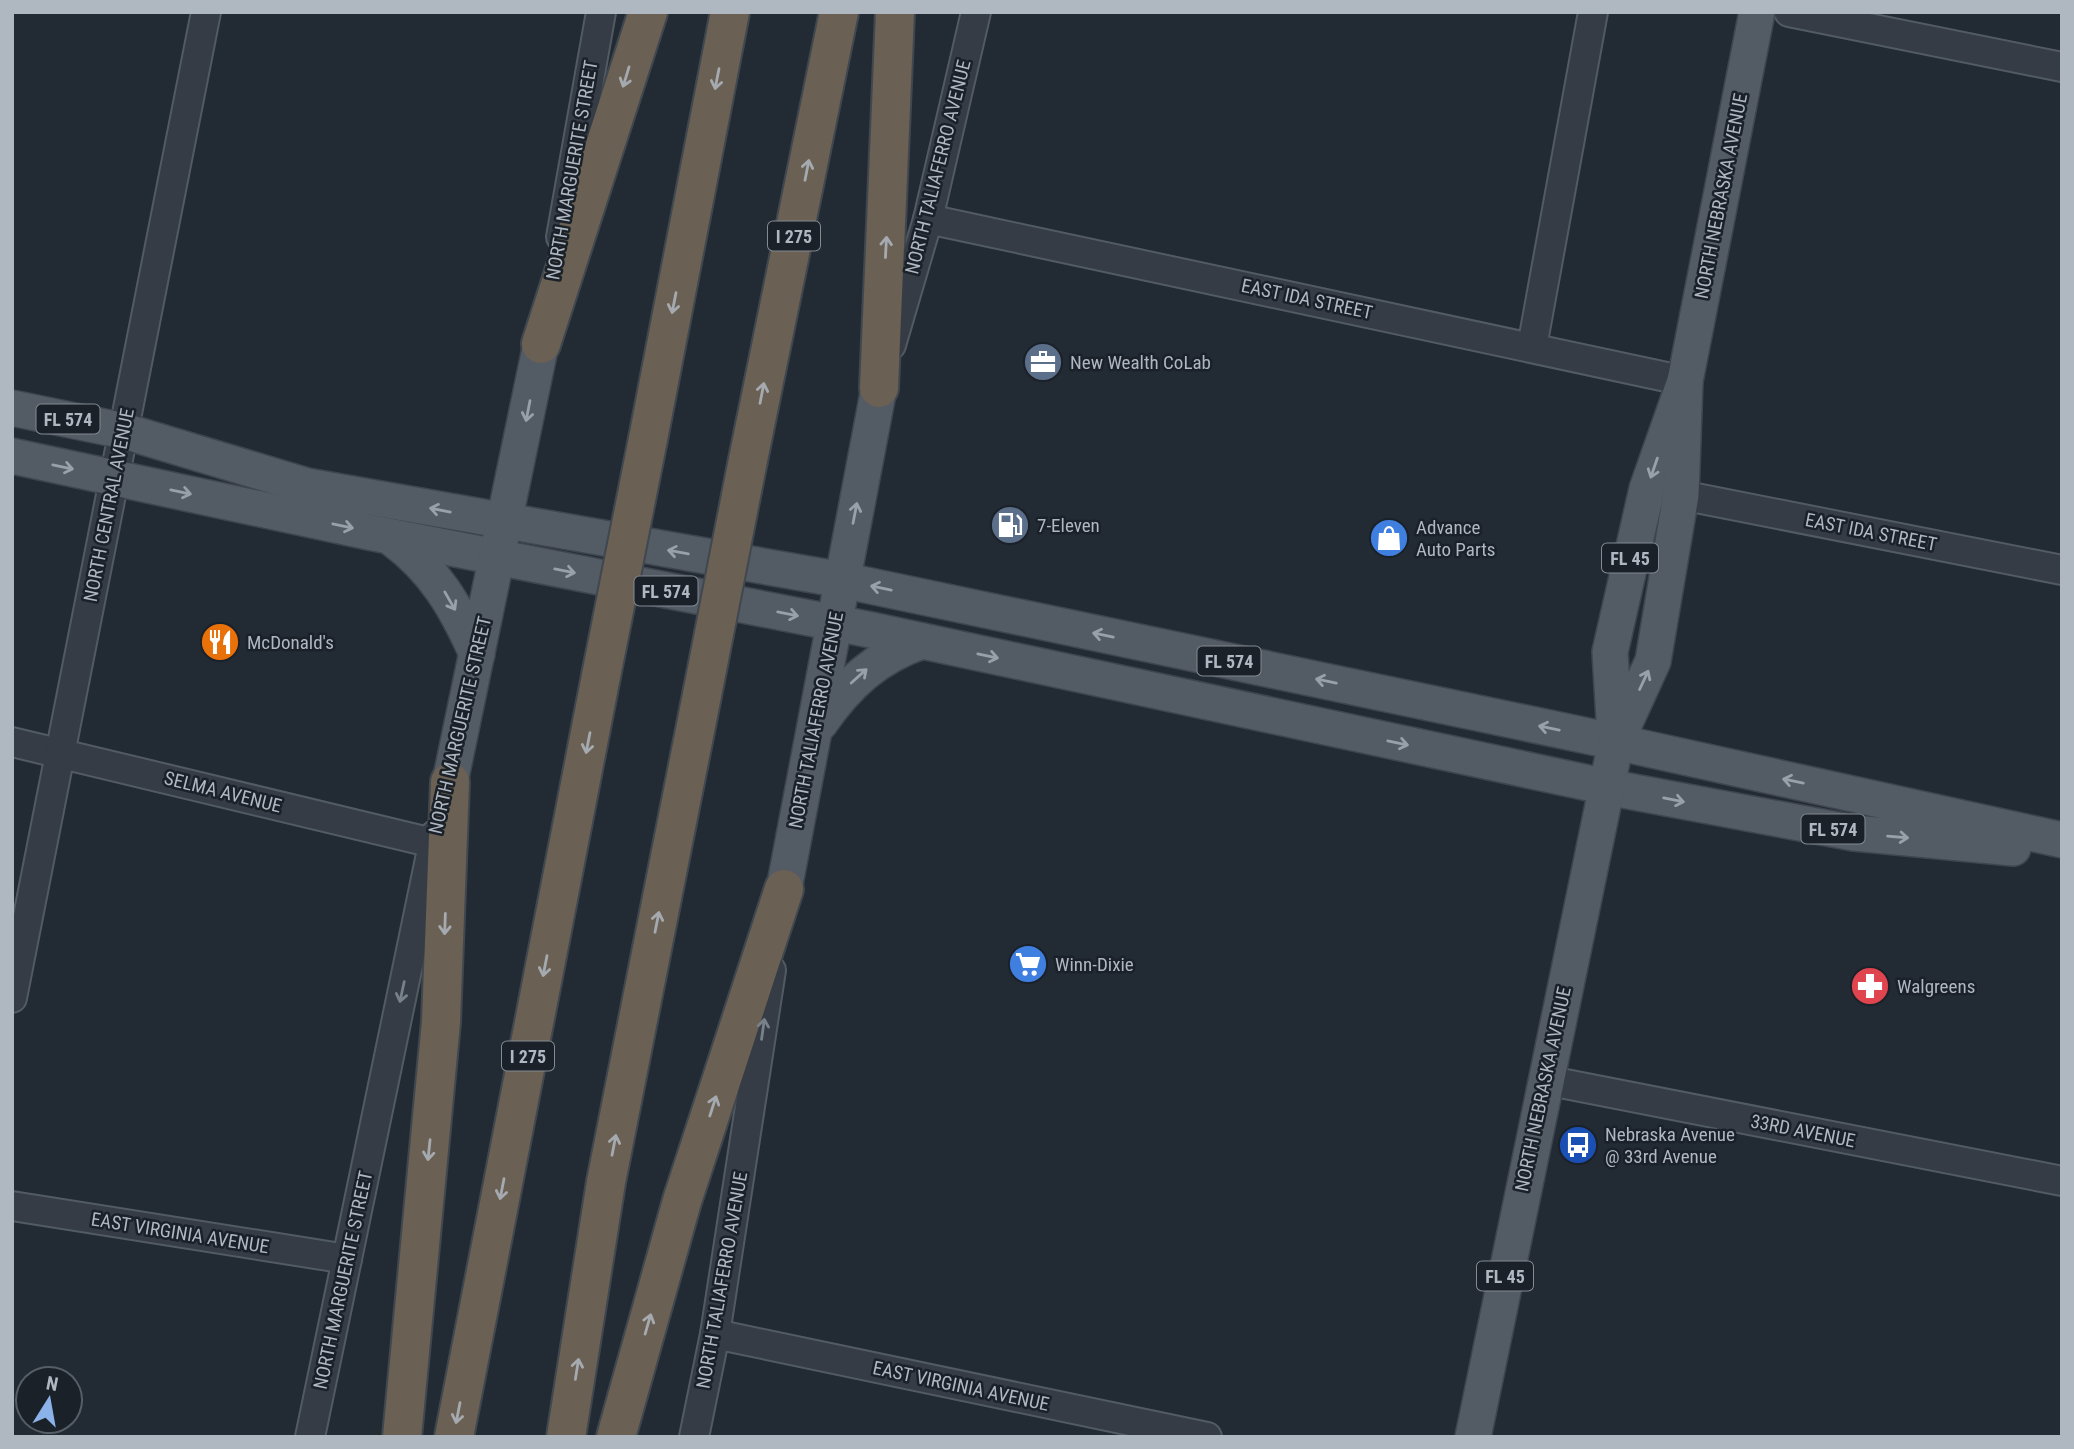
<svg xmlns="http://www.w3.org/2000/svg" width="2074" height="1449" font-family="'Roboto Condensed',sans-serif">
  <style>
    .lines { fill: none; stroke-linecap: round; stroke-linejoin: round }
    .minor-casing { stroke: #525a62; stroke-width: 32 }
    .major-casing { stroke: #3e454e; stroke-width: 38 }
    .highway-casing { stroke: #40474f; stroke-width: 42 }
    .minor { stroke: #353c45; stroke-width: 28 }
    .major { stroke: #535b65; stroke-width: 35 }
    .highway { stroke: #6a6053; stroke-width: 38 }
    .highway-bridge-casing { stroke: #40474f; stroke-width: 42; stroke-linecap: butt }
    .highway-bridge { stroke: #6a6053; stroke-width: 38 }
    .oneway { stroke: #a5aab0 }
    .oneway2 { stroke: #98a0aa }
    .oneway3 { stroke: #788089 }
    .labels { text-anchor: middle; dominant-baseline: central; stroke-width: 5; stroke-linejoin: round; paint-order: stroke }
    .shield { fill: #1b2129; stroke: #838a93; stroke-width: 2 }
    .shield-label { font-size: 18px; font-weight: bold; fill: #afb7c1 }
    .street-label { font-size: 19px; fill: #afb7c1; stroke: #1b2129 }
    .poi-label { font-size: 19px; fill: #afb7c1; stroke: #1b2129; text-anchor: start }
  </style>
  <rect width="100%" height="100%" fill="#222a34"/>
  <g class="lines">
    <!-- minor casing -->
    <g class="minor-casing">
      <g id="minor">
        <path d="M1789 12 2062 67"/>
        <path d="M928 219 1685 381"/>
        <path d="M561 237 601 12"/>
        <path d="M891 345 928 219 976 12"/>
        <path d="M1532 347 1593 12"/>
        <path d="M1681 495 2062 570"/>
        <path d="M12 742 433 843"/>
        <path d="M12 998 206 12"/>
        <path d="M1545 1080 2062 1181"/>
        <path d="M12 1206 347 1259"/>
        <path d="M715 1334 1207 1437"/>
        <path d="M310 1437 435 835"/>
        <path d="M694 1437 715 1334 771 970"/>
      </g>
    </g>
    <!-- major casing -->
    <g class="major-casing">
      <g id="major">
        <path d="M12 408 124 431 307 486 842 580 1616 742 2062 840"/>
        <path d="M12 456 368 532 871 630 1607 787 1854 833 2013 848"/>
        <path d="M393 539C435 570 456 607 477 654"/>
        <path d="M820 723C847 684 876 657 922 641"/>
        <path d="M1615 736 1610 652 1647 489 1685 381 1757 12"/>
        <path d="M450 782 541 344"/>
        <path d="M784 889 879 388"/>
        <path d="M1473 1437 1616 742 1653 661 1681 495 1685 381"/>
      </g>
    </g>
    <!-- highway casing -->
    <g class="highway-casing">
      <g id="highway">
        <path d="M541 344 648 12"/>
        <path d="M879 388 895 12"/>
        <path d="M648 439 730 12"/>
        <path d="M748 460 839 12"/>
        <path d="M402 1437 441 1022 450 782"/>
        <path d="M454 1437 601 676"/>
        <path d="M566 1437 606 1182 702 695"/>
        <path d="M616 1437 682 1201 784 889"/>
      </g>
    </g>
    <!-- minor -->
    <use href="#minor" class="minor"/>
    <!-- major -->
    <use href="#major" class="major"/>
    <!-- highway -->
    <use href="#highway" class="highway"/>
    <!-- highway-bridge casing -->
    <g class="highway-bridge-casing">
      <g id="highway-bridge">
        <path d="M601 676 648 439"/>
        <path d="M702 695 748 460"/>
      </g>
    </g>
    <!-- highway-bridge -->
    <use href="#highway-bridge" class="highway-bridge"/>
  </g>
  <!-- one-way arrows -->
  <defs><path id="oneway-shaft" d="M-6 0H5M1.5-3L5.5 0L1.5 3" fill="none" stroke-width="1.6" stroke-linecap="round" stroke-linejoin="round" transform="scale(1.75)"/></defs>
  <g class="oneway">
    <use href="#oneway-shaft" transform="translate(626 77) rotate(107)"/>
    <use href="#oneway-shaft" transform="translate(717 79) rotate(101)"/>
    <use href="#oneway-shaft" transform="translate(807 170) rotate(-79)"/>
    <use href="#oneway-shaft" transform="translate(886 247) rotate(-87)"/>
    <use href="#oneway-shaft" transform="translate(674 303) rotate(101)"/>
    <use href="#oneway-shaft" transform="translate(762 393) rotate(-79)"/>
    <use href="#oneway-shaft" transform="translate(588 743) rotate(101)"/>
    <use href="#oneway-shaft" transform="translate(657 922) rotate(-79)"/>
    <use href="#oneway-shaft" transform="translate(445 924) rotate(92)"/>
    <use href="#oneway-shaft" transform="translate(545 966) rotate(101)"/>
    <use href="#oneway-shaft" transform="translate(713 1106) rotate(-72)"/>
    <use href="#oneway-shaft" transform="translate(614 1145) rotate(-79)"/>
    <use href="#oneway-shaft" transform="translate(429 1150) rotate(96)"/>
    <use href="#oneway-shaft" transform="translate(502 1189) rotate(101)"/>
    <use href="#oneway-shaft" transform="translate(648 1324) rotate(-74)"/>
    <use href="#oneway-shaft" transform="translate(577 1369) rotate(-81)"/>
    <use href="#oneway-shaft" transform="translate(458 1413) rotate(101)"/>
  </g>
  <g class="oneway2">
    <use href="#oneway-shaft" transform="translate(528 411) rotate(101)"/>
    <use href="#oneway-shaft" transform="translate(63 467) rotate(12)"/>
    <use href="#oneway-shaft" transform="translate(1654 468) rotate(109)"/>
    <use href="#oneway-shaft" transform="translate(181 492) rotate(12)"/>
    <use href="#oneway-shaft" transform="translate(440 510) rotate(-169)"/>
    <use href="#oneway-shaft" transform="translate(855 513) rotate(-79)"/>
    <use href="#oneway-shaft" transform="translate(343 526) rotate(12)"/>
    <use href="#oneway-shaft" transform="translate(678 552) rotate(-170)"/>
    <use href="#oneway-shaft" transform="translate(565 571) rotate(11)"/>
    <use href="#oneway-shaft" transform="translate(881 588) rotate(-168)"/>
    <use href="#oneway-shaft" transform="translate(450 601) rotate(60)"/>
    <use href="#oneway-shaft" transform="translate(788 614) rotate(11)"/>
    <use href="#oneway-shaft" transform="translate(1103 635) rotate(-168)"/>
    <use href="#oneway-shaft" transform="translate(988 656) rotate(12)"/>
    <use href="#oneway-shaft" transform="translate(859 676) rotate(-42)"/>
    <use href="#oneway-shaft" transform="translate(1644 680) rotate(-65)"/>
    <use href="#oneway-shaft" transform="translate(1326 681) rotate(-168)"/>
    <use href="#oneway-shaft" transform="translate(1549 728) rotate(-168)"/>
    <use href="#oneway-shaft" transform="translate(1398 743) rotate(12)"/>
    <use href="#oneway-shaft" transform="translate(1793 781) rotate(-168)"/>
    <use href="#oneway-shaft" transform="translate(1674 800) rotate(11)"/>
    <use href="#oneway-shaft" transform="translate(1898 837) rotate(5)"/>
  </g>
  <g class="oneway3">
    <use href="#oneway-shaft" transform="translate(402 992) rotate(102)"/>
    <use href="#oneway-shaft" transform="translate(763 1029) rotate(-82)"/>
  </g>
  <!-- icons -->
  <defs>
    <g id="office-disc" transform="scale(2.0125)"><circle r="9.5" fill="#5c6f8a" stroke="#1b2129"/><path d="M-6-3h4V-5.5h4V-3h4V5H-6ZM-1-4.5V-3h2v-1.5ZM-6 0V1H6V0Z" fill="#fff"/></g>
    <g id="fuel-disc" transform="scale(2.0125)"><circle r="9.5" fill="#5c6f8a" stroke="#1b2129"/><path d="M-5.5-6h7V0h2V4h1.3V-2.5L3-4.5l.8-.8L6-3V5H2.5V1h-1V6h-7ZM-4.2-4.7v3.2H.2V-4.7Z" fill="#fff"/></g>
    <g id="shop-disc" transform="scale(2.0125)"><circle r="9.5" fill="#3f7fe0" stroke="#1b2129"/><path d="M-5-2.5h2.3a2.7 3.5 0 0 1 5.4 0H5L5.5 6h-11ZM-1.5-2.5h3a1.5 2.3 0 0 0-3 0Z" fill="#fff"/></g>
    <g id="restaurant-disc" transform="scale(2.0125)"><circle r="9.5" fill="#e8710a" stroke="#1b2129"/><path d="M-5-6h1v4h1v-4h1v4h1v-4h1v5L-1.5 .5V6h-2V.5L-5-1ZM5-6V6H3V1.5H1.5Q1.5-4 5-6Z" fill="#fff"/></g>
    <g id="supermarket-disc" transform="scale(2.0125)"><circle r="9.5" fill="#3f7fe0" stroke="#1b2129"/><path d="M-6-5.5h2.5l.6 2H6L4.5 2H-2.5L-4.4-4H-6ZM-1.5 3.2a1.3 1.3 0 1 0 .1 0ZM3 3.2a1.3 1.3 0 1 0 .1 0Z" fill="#fff"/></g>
    <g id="pharmacy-disc" transform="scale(2.0125)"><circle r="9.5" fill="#e0444e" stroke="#1b2129"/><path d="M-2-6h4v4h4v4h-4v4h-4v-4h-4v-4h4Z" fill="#fff"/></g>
    <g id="bus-disc" transform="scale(2.0125)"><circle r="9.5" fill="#1a4fb4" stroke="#1b2129"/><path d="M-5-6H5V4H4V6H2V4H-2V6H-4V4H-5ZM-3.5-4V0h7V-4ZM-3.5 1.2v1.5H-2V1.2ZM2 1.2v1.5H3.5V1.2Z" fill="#fff"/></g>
  </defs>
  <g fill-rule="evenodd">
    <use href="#office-disc" x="1043" y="362"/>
    <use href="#fuel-disc" x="1010" y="525"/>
    <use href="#shop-disc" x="1389" y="538"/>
    <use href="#restaurant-disc" x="220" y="642"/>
    <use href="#supermarket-disc" x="1028" y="964"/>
    <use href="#pharmacy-disc" x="1870" y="986"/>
    <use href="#bus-disc" x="1578" y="1145"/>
  </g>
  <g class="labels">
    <!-- shield labels -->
    <g class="shield">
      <rect x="768" y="221.5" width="52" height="29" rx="5"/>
      <rect x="36.5" y="404.5" width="63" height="29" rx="5"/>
      <rect x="1602" y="543.5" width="56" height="29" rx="5"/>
      <rect x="634.5" y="576.5" width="63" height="29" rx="5"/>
      <rect x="1197.5" y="646.5" width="63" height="29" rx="5"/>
      <rect x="1801.5" y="814.5" width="63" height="29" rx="5"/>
      <rect x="502" y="1041.5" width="52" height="29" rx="5"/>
      <rect x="1477" y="1261.5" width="56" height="29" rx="5"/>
    </g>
    <g class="shield-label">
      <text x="794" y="236">I 275</text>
      <text x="68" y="419">FL 574</text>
      <text x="1630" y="558">FL 45</text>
      <text x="666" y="591">FL 574</text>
      <text x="1229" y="661">FL 574</text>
      <text x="1833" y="829">FL 574</text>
      <text x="528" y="1056">I 275</text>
      <text x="1505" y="1276">FL 45</text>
    </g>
    <!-- street labels -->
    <g class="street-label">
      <text transform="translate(938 167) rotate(-76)">NORTH TALIAFERRO AVENUE</text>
      <text transform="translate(572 170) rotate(-80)">NORTH MARGUERITE STREET</text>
      <text transform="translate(1721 196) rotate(-79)">NORTH NEBRASKA AVENUE</text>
      <text transform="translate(1307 299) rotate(12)">EAST IDA STREET</text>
      <text transform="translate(109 505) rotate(-79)">NORTH CENTRAL AVENUE</text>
      <text transform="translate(1871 532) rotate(11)">EAST IDA STREET</text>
      <text transform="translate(816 720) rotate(-79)">NORTH TALIAFERRO AVENUE</text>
      <text transform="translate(460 725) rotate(-77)">NORTH MARGUERITE STREET</text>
      <text transform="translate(223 792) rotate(14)">SELMA AVENUE</text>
      <text transform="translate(1543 1089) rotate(-78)">NORTH NEBRASKA AVENUE</text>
      <text transform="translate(1803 1131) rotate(11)">33RD AVENUE</text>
      <text transform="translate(180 1233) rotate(9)">EAST VIRGINIA AVENUE</text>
      <text transform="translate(343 1280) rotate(-78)">NORTH MARGUERITE STREET</text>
      <text transform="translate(722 1280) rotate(-80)">NORTH TALIAFERRO AVENUE</text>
      <text transform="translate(961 1386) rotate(12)">EAST VIRGINIA AVENUE</text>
    </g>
    <!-- poi labels -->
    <g class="poi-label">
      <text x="1070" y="362">New Wealth CoLab</text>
      <text x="1037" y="525">7-Eleven</text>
      <text x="1416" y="527">Advance<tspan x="1416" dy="22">Auto Parts</tspan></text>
      <text x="247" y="642">McDonald's</text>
      <text x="1055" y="964">Winn-Dixie</text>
      <text x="1897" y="986">Walgreens</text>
      <text x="1605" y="1134">Nebraska Avenue<tspan x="1605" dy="22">@ 33rd Avenue</tspan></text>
    </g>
  </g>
  <!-- border -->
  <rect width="2074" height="1449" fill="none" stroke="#afb7c1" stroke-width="28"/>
  <!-- north arrow -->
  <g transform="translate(49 1400) rotate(11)"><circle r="33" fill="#1b2129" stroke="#565d66" stroke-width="2"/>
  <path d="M0-5L12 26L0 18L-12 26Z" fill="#8bb3ea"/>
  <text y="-10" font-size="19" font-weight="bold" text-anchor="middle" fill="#afb7c1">N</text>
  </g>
</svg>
